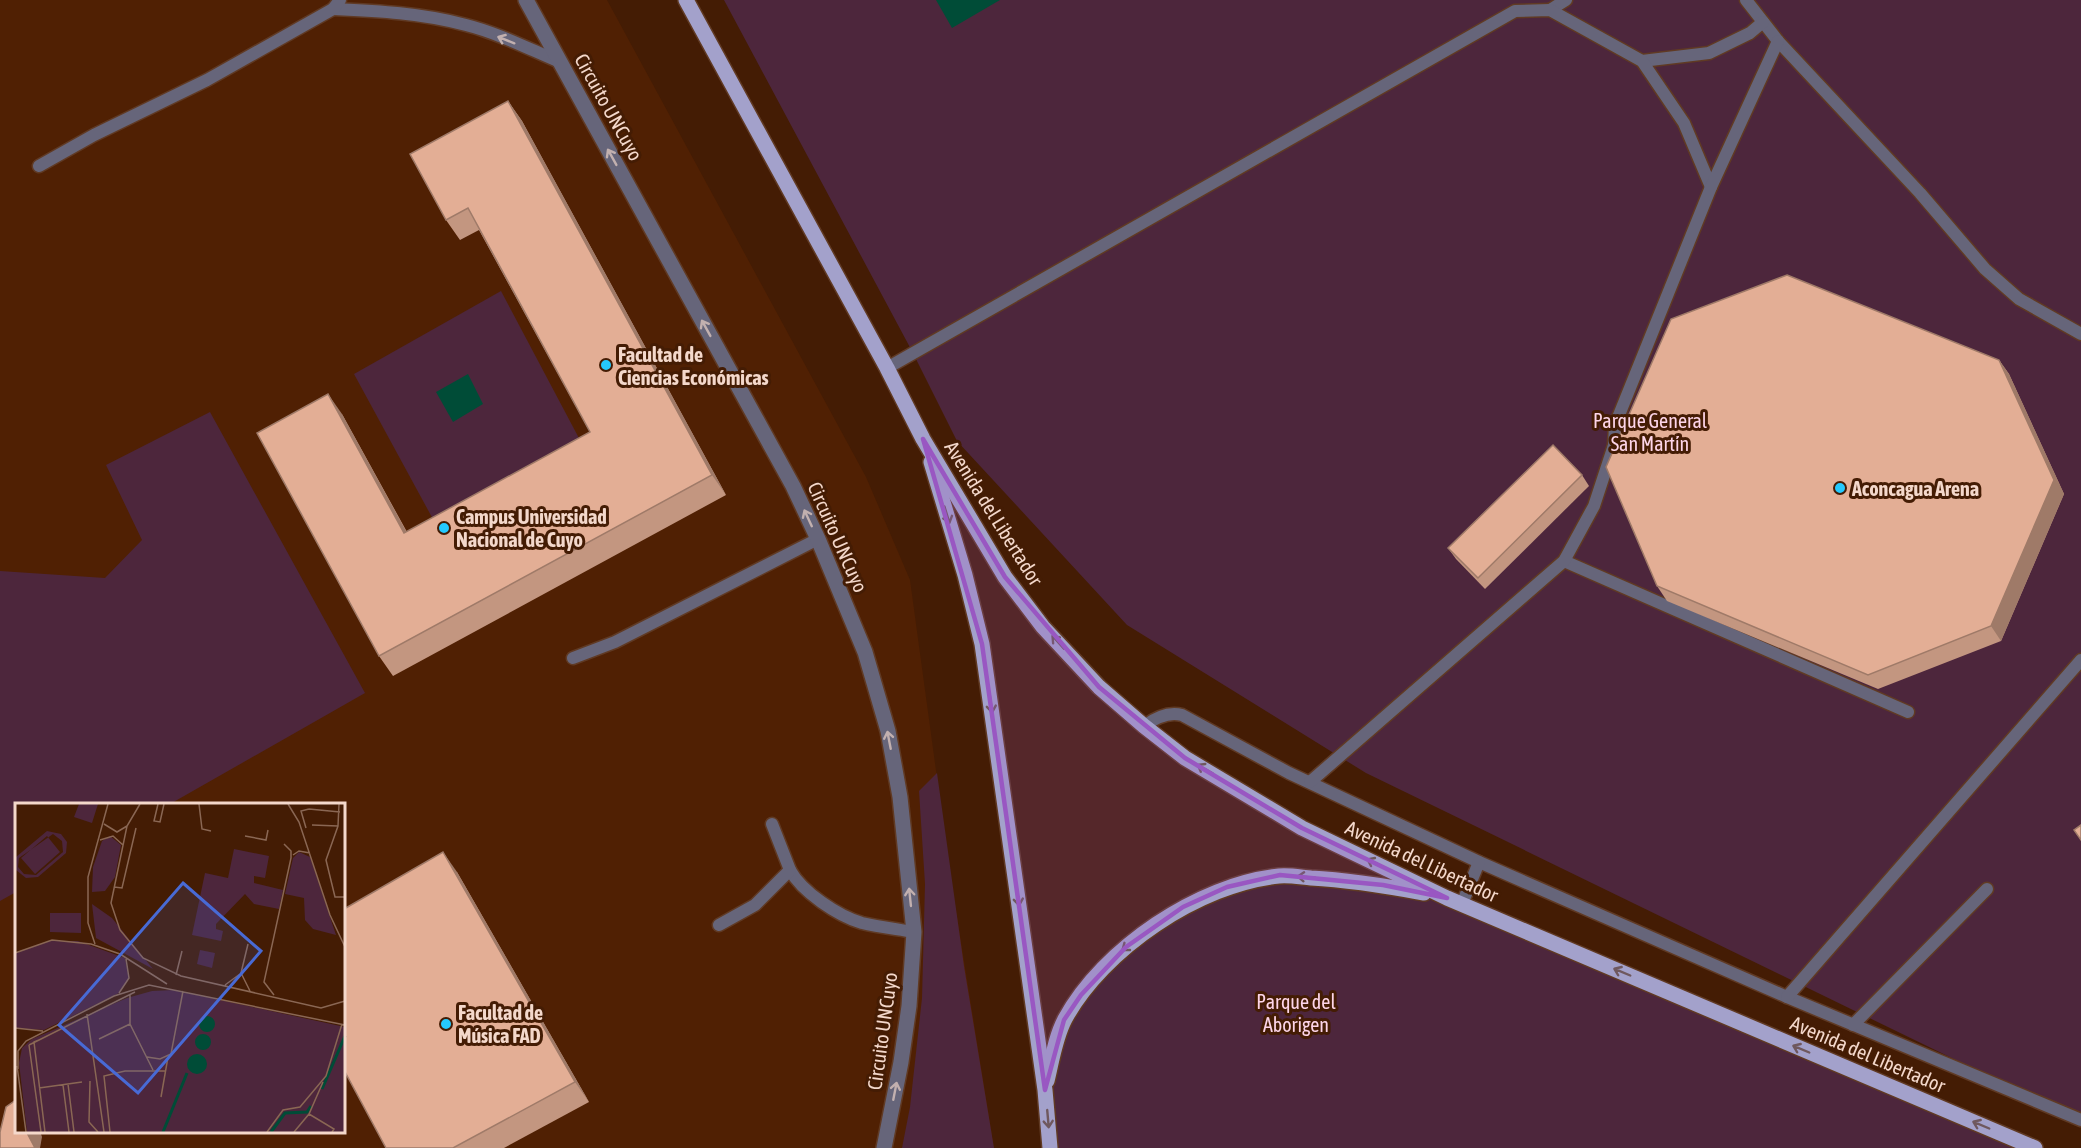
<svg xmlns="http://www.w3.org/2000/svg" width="2081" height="1148" font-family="'Asap Condensed',sans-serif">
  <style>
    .built { fill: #502003; fill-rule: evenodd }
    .green { fill: #4d263c }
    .water { fill: #004c37 }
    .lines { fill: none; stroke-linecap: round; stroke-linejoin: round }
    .lane-casing { stroke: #603a24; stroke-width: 15 }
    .street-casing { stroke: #603a24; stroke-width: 18 }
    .primary-casing { stroke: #603a24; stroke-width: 18 }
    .lane { stroke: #66657a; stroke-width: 12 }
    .street { stroke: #66657a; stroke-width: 15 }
    .primary { stroke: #a3a1cb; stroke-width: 15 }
    .wall { fill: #c39680 }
    .shaded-wall { fill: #9f7a68 }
    .building { fill: #e3ae95; stroke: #9f7a68; stroke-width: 1.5 }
    .oneway { stroke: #c2b0af }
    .oneway2 { stroke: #6f585e }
    .marked { fill: #9957c2; fill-opacity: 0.2; stroke: #9957c2; stroke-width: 4.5; stroke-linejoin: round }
    .poi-dot { fill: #25c9fe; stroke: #441c04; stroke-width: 2 }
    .labels { text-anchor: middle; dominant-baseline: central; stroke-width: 6; stroke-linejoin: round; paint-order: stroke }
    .street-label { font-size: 20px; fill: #f4d8cb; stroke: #441c04 }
    .poi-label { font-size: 20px; font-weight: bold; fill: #f4d8cb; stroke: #441c04; text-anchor: start }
    .park-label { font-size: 20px; fill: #fdd5e9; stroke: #441c04 }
    .inset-river { fill: none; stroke: #004c37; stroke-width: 3 }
    .inset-road { fill: none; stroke: #8a6754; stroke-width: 1.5 }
    .view { fill: #486ad5; fill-opacity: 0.15; stroke: #486ad5; stroke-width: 3 }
    .inset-edge { fill: none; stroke: #f4d8cb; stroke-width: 3 }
  </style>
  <rect width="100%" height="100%" fill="#441c04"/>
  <!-- built -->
  <path class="built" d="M0 0H607L866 477 910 580 950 873 994 1148H0ZM16 804H344V1132H16Z"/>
  <!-- green -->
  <g class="green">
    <path d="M724 0H2081V1121L1366 773 1127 625 957 441 913 353Z"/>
    <path d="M501 291 581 442 434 521 354 374Z"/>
    <path d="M210 412 365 693 170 804H16V892L0 901V571L105 578 142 540 106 465Z"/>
    <path d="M937 773 964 966 994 1148H902L910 1107 922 998 925 884 919 791Z"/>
    <path d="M1280 875 1447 898 2035 1148H1050L1045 1090 1081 995 1183 907Z"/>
  </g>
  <!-- water -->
  <g class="water">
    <path d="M936 0H1000L952 28Z"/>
    <path d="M468 374 483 404 453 422 436 392Z"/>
  </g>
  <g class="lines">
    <!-- lane casing -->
    <g class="lane-casing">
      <g id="lane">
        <path d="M1746 0 1778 41 1920 193 1985 269 2019 299 2081 334"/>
        <path d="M333 9C378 11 422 13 466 25 498 33 529 49 560 62"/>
        <path d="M1550 10 1566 0"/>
        <path d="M1642 61 1709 53 1750 33 1763 22"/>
        <path d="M39 166 94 135 207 80 333 9 340 0"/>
        <path d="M887 368 1515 11 1550 10 1642 61 1684 123 1711 187"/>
        <path d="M1564 561 1908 712"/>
        <path d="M573 658 615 642 818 539"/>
        <path d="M1144 726C1155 718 1168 711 1182 715L1289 773 1479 862 1787 997 2081 1120"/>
        <path d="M1310 782 1564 561 1594 506 1614 445 1615 425 1711 187 1778 41"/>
        <path d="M790 870C802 892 838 916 862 923 879 927 897 929 914 932"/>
        <path d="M1462 904 1479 862"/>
        <path d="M719 925 755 905 790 870 772 824"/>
        <path d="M1787 997 2081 660"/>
        <path d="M1853 1025 1987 889"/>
      </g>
    </g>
    <!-- street casing -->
    <g class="street-casing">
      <path id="street" d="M526 0 793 486 818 539 865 652 888 731 900 797 914 932 909 1006 901 1062 884 1148"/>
    </g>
    <!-- primary casing -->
    <g class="primary-casing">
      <g id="primary">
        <path d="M686 0 887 368 923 439 1005 577 1043 627 1099 687 1144 726 1185 758 1302 828 1447 898 2035 1148"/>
        <path d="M931 462 965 575 982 644 1045 1090 1050 1148"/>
        <path d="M1047 1081C1052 1061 1055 1038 1065 1019 1103 949 1199 884 1279 876 1289 875 1300 877 1311 878 1349 880 1386 886 1424 893"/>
      </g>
    </g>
    <!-- lane -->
    <use href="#lane" class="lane"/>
    <!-- street -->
    <use href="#street" class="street"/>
    <!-- primary -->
    <use href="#primary" class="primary"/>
  </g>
  <!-- wall -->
  <g class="wall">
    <path d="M508 101 522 121 726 495 393 676 379 656 342 414 407 532 590 432 479 230 460 240 446 220Z"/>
    <path d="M1999 360 2009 374 2064 494 2001 641 1878 689 1667 601 1657 586Z"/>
    <path d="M1582 475 1589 486 1485 589 1456 559 1448 548Z"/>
    <path d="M457 872 589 1102 504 1148H386Z"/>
  </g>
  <!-- shaded-wall -->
  <g class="shaded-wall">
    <path d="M508 101 522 121 726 495 712 475Z"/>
    <path d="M1999 360 2009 374 2064 494 2001 641 1991 626Z"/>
    <path d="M328 394 342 414 418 553 404 533Z"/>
    <path d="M443 852 457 872 589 1102 575 1082Z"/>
    <path d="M26 1131H40L42 1137 40 1148H35Z"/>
  </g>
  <!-- building -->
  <g class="building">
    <path d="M508 101 712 475 379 656 257 433 328 394 404 533 590 432 468 208 446 220 410 154Z"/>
    <path d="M1787 275 1999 360 2054 480 1991 626 1868 675 1657 586 1606 467 1671 319Z"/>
    <path d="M1553 445 1582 475 1478 578 1448 548Z"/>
    <path d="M2081 825V840L2074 830Z"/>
    <path d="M443 852 575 1082 453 1148H386L344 1070V909Z"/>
    <path d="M16 1100V1131H26L35 1148H0V1132L6 1107Z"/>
  </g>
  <!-- one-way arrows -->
  <defs><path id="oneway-shaft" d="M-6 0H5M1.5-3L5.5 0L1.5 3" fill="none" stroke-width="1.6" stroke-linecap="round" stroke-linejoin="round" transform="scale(1.5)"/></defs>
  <g class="oneway">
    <use href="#oneway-shaft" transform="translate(506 40) rotate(-158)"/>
    <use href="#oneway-shaft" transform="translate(612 157) rotate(-119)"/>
    <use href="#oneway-shaft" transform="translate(706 328) rotate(-119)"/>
    <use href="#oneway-shaft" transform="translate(808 518) rotate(-115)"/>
    <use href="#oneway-shaft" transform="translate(889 740) rotate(-101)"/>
    <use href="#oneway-shaft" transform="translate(910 897) rotate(-96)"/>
    <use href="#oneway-shaft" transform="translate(895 1091) rotate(-79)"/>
  </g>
  <g class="oneway2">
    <use href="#oneway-shaft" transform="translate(947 515) rotate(73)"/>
    <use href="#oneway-shaft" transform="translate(1058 642) rotate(-132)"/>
    <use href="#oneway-shaft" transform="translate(991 704) rotate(82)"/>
    <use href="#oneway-shaft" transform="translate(1205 769) rotate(-150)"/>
    <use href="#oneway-shaft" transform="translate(1375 863) rotate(-154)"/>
    <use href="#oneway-shaft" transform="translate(1306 877) rotate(-176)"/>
    <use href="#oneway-shaft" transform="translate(1018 897) rotate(82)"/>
    <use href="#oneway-shaft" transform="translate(1129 945) rotate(142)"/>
    <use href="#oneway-shaft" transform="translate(1622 972) rotate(-157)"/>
    <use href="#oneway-shaft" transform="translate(1801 1049) rotate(-157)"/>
    <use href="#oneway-shaft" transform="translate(1048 1119) rotate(85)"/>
    <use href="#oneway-shaft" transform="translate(1981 1125) rotate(-157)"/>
  </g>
  <!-- marked area -->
  <path class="marked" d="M923 439 1005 577 1099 687 1185 758 1302 828 1447 898 1383 885 1280 875 1227 887 1183 907 1126 947 1081 995 1064 1020 1045 1090 982 644Z"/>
  <!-- markers -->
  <g class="poi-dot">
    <circle cx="606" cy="365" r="6"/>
    <circle cx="1840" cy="488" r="6"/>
    <circle cx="444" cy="528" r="6"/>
    <circle cx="446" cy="1024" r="6"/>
  </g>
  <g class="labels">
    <!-- street labels -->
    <g class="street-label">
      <text transform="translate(609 107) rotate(61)">Circuito UNCuyo</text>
      <text transform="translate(994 513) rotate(58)">Avenida del Libertador</text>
      <text transform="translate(838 537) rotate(66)">Circuito UNCuyo</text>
      <text transform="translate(1422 861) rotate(25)">Avenida del Libertador</text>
      <text transform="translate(882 1031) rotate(-82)">Circuito UNCuyo</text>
      <text transform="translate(1868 1054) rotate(23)">Avenida del Libertador</text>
    </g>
    <!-- poi labels -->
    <g class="poi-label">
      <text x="618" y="354">Facultad de<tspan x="618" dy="23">Ciencias Económicas</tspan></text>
      <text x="1852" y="488">Aconcagua Arena</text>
      <text x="456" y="516">Campus Universidad<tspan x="456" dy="23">Nacional de Cuyo</tspan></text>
      <text x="458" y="1012">Facultad de<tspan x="458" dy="23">Música FAD</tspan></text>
    </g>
    <!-- park labels -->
    <g class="park-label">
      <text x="1650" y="420">Parque General<tspan x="1650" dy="23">San Martín</tspan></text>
      <text x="1296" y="1001">Parque del<tspan x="1296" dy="23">Aborigen</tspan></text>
    </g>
  </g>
  <!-- overview -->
  <g transform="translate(15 803)">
    <rect width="330" height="330" fill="#441c04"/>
    <path d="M64 1H83L77 20 59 14ZM32 28 46 31 52 39 51 50 23 74 11 75 1 67V54ZM38 31 47 38 48 49 21 72 9 71 3 64 4 55ZM32 33 45 49 20 71 6 55ZM95 33 106 42 100 74 90 88 77 89 78 64 87 38ZM219 46 254 53 250 75 239 73V80L268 87 264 106 239 101 230 91 201 121V126L208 128 206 138 177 132 190 70 213 75ZM284 49 295 54 321 132 298 126 290 117 289 95 270 91 278 55ZM77 101 97 115 138 166 81 135ZM35 110H66V130L35 129ZM34 138H63L110 155 114 175 104 190 29 227 0 225V150ZM185 147 200 150 197 165 182 161ZM159 187 330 224V329H12L4 260 7 245 17 236 112 195 137 188Z" fill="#4d263c" fill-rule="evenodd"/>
    <path d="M184 221a8 8 0 1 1 16 0a8 8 0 1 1-16 0ZM180 239a8 8 0 1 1 16 0a8 8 0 1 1-16 0ZM172 261a10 10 0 1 1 20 0a10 10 0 1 1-20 0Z" fill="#004c37"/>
    <path class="inset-river" d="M307 286 330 233M148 329 172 270M256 329 270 310 292 309 296 303"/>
    <path class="inset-road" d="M125 1 112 23 96 100 105 127 128 155 166 173 306 205 330 198M143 1 139 18 145 19 149 1M184 1 187 26 196 28M273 1 284 19 315 112 330 144M324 1 323 23 311 57 320 94H330M294 6 325 9M89 21 102 29 112 23M297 22 323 23M291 25 286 8 294 6M230 33 251 37 253 27M85 37 98 33 108 42M278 52 284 48 295 50M99 84 107 85 121 25M80 141 73 120V74L93 1M233 141 226 170 235 188M0 150 37 137 76 141 105 151 152 181M161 172 167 148M210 182 225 171M104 190 114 175 111 156M115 191V221L138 267M259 192 249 179 276 55V48L269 41M72 211 89 329M0 225 28 228M84 236 115 221M24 237 19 239 30 329M14 242 120 189M14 242 26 329M132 254 145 256 156 251 168 188M2 263 11 329M3 266V248L11 238 99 193 134 182 330 222M75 278 74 319 83 329M53 281 59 329M48 282 54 329M24 285 67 279M146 294 153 254M294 311 319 326 317 329M95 329 89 273 110 268H151M252 329 268 307 285 304 311 273 327 221M279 329 294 311 308 279"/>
    <path class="view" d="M168 80 246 148 123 290 44 222Z"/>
    <rect width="330" height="330" class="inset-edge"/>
  </g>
</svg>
